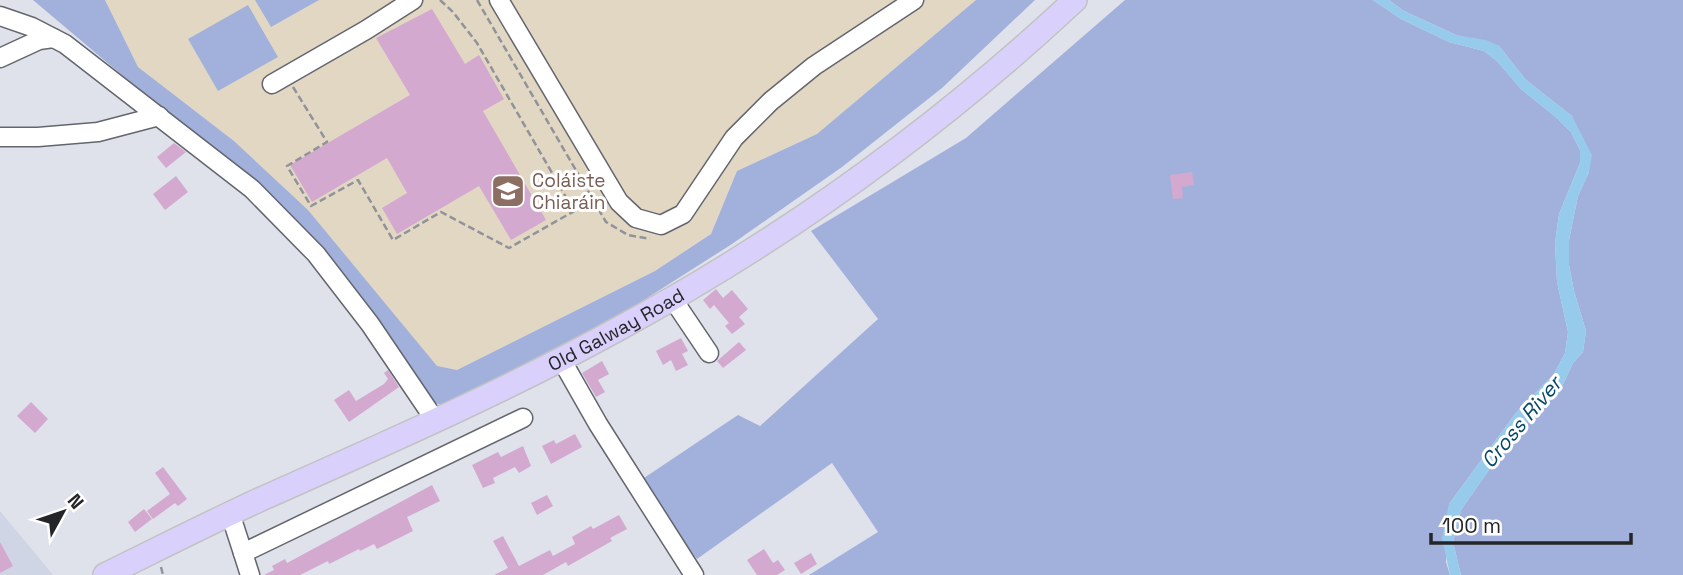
<svg xmlns="http://www.w3.org/2000/svg" width="1683" height="575" font-family="'Space Grotesk',sans-serif">
  <style>
    .built { fill: #cfd5e5 }
    .education { fill: #e2d7c3 }
    .green { fill: #a2b1db }
    .water { fill: #97cbec }
    .building { fill: #d3a9d0 }
    .lines { fill: none; stroke-linecap: round; stroke-linejoin: round }
    .minor-casing { stroke: #63666d; stroke-width: 21 }
    .major-casing { stroke: #c2c2c3; stroke-width: 26 }
    .path { stroke: #91939a; stroke-width: 2.5; stroke-dasharray: 7 3.5; stroke-linecap: butt }
    .minor { stroke: #fff; stroke-width: 18 }
    .major { stroke: #d9d1fb; stroke-width: 23 }
    .labels { text-anchor: middle; dominant-baseline: central; stroke-width: 6; stroke-linejoin: round; paint-order: stroke }
    .education-label { font-size: 19px; fill: #785e54; stroke: #fff; text-anchor: start }
    .street-label { font-size: 19px; fill: #242528; stroke: #fff }
    .water-label { font-size: 21px; font-style: italic; fill: #044868; stroke: #fff }
  </style>
  <rect width="100%" height="100%" fill="#dfe2eb"/>
  <!-- built -->
  <path class="built" d="M0 511 53 575H0Z"/>
  <!-- education -->
  <path class="education" d="M105 0H976L817 134 737 171 711 234 655 271 457 370 437 367 308 210 234 141 138 67Z"/>
  <!-- green -->
  <g class="green">
    <path d="M33 0H105L138 67 234 141 308 210 437 366 457 370 655 271 711 234 737 171 817 134 976 0H1035L942 88 842 167 732 244 622 314 444 406 433 402 308 236 213 152Z"/>
    <path d="M255 0H319L271 27Z"/>
    <path d="M1125 0H1373L1401 19 1449 42 1484 51 1497 61 1521 89 1558 119 1571 132 1580 150V163L1559 214 1555 243 1557 282 1568 332 1565 353 1554 374 1515 414 1449 504 1446 562 1450 575H809L878 532 832 463 697 559 638 482 738 415 760 426 878 319 811 231 966 138Z"/>
    <path d="M1389 0H1683V575H1461L1453 542 1461 510 1516 431 1559 393 1573 363 1583 352 1586 331 1574 291 1569 265V240L1578 196 1589 172 1572 116 1526 80 1499 46 1456 35 1404 11Z"/>
    <path d="M248 5 278 57 218 91 188 39Z"/>
  </g>
  <!-- water -->
  <path class="water" d="M1373 0H1389L1404 11 1456 35 1486 40 1499 46 1526 80 1572 116 1592 155 1589 172 1578 196 1569 240V265L1574 291 1586 331 1583 352 1573 363 1559 393 1516 431 1461 510 1453 542 1461 575H1450L1442 538 1449 504 1515 414 1554 374 1565 353 1568 332 1557 282 1555 243 1559 214 1580 163V150L1571 132 1558 119 1521 89 1497 61 1484 51 1449 42 1401 19Z"/>
  <!-- building -->
  <g class="building">
    <path d="M432 9 465 64 479 55 504 99 483 111 546 220 511 240 479 186 397 234 382 208 407 193 387 158 312 202 290 165 410 95 376 38Z"/>
    <path d="M174 143 186 152 166 168 157 157Z"/>
    <path d="M1192 172 1194 185 1182 187 1183 198 1173 199 1170 175Z"/>
    <path d="M176 176 188 192 165 210 153 194Z"/>
    <path d="M716 289 723 298 732 290 748 309 739 317 745 324 732 334 725 326 729 323 714 305 710 309 703 300Z"/>
    <path d="M681 338 688 351 682 354 688 365 676 371 671 360 663 365 656 351Z"/>
    <path d="M739 342 746 350 723 368 717 361Z"/>
    <path d="M602 361 609 374 598 380 605 392 596 397 582 373Z"/>
    <path d="M388 370 399 387 349 422 334 400 349 390 356 401 384 384 388 379 384 373Z"/>
    <path d="M31 402 48 419 35 433 17 416Z"/>
    <path d="M575 434 582 447 551 464 542 446 554 440 556 444Z"/>
    <path d="M523 446 531 466 519 473 515 467 493 478 495 483 483 488 472 465 498 452 501 457Z"/>
    <path d="M163 467 187 499 178 506 175 503 153 519 147 511 170 494 155 473Z"/>
    <path d="M432 485 440 501 407 517 413 531 377 549 374 544 360 551 359 549 329 564 328 561 300 575H264L274 570 272 566 285 559 287 563Z"/>
    <path d="M547 495 553 506 537 515 531 503Z"/>
    <path d="M144 509 152 519 135 532 128 522Z"/>
    <path d="M619 515 627 529 610 538 612 541 568 566 566 562 543 575H494L508 568 493 541 503 536 519 566 550 550 553 556 575 544 572 537 591 526 593 529Z"/>
    <path d="M0 542 13 566 0 573Z"/>
    <path d="M764 549 773 563 778 560 785 570 777 575H757L747 560Z"/>
    <path d="M811 553 817 564 801 574 794 563Z"/>
  </g>
  <g class="lines">
    <!-- minor casing -->
    <g class="minor-casing">
      <g id="minor">
        <path d="M499 0 619 202 636 218 661 225 683 214 734 138 771 101 814 66 914 0"/>
        <path d="M0 16 32 27 65 44 252 189 316 254 370 324 435 420"/>
        <path d="M0 58 39 40 53 38"/>
        <path d="M272 84 366 30 413 0"/>
        <path d="M0 137H38L98 132 159 116"/>
        <path d="M672 298 709 353"/>
        <path d="M561 359 598 424 694 575"/>
        <path d="M230 513 243 553 523 418"/>
        <path d="M243 553 250 575"/>
      </g>
    </g>
    <!-- major casing -->
    <g class="major-casing">
      <g id="major">
        <path id="s1" d="M105 575C156 550 207 524 259 500 380 446 502 393 618 329 784 239 937 129 1075 0"/>
      </g>
    </g>
    <!-- path -->
    <g class="path">
      <path d="M440 0 453 12 477 43 574 211"/>
      <path d="M477 0 606 222 628 235 650 239"/>
      <path d="M293 87 327 142 287 166 311 206 358 180 393 240 441 212 509 248 599 197"/>
      <path d="M161 567 163 575"/>
    </g>
    <!-- minor -->
    <use href="#minor" class="minor"/>
    <!-- major -->
    <use href="#major" class="major"/>
  </g>
  <!-- icons -->
  <defs>
    <g id="school-square" transform="scale(1.75)"><rect x="-9" y="-9" width="18" height="18" rx="4" fill="#8d6e63" stroke="#fff"/><path d="M0-5L7-2L0 1L-7-2ZM-4 1L0 2.5L4 1V4Q0 6-4 4Z" fill="#fff"/></g>
  </defs>
  <g fill-rule="evenodd">
    <use href="#school-square" x="508" y="191"/>
  </g>
  <g class="labels">
    <!-- education labels -->
    <g class="education-label">
      <text x="532" y="180">Coláiste<tspan x="532" dy="22">Chiaráin</tspan></text>
    </g>
    <!-- street labels -->
    <g class="street-label">
      <text stroke="none"><textPath href="#s1" startOffset="567">Old Galway Road</textPath></text>
    </g>
    <!-- water labels -->
    <g class="water-label">
      <text transform="translate(1521 422) rotate(-50)">Cross River</text>
    </g>
  </g>
  <!-- north arrow -->
  <g transform="translate(63 512) rotate(50)" stroke="#ffffff" stroke-width="5" paint-order="stroke">
  <path d="M0-5L12 26L0 18L-12 26Z" fill="#242528"/>
  <text y="-10" font-size="19" font-weight="bold" text-anchor="middle" fill="#242528">N</text>
  </g>
  <!-- scale -->
  <path d="M1431 533v10h200v-10" fill="none" stroke="#242528" stroke-width="3.5"/>
  <text x="1442" y="533" font-size="21" fill="#242528" stroke="#ffffff" stroke-width="5" paint-order="stroke">100 m</text>
</svg>
